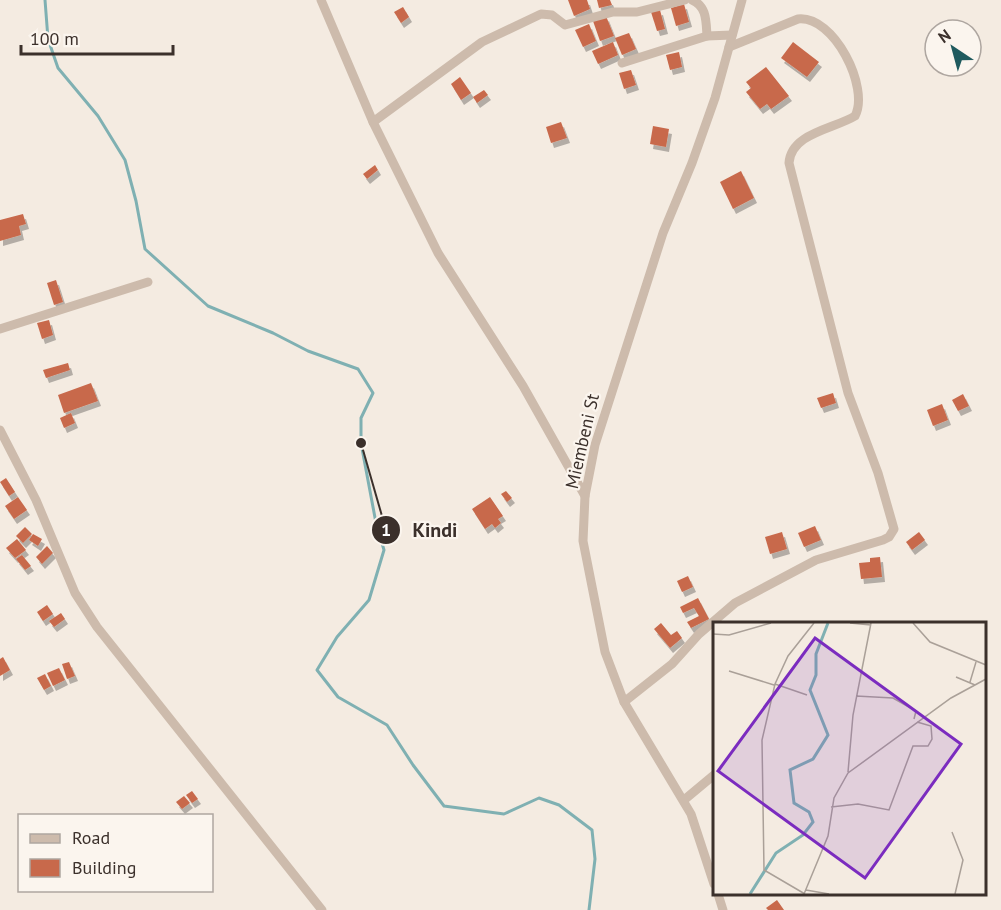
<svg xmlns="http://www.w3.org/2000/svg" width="1001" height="910" font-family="'PT Sans',sans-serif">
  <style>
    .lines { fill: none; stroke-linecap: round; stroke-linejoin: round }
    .stream { stroke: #7fb0b2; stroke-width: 3 }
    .building { fill: #c8694b; filter: url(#shadow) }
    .minor { stroke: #cdbbac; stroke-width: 9 }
    .labels { text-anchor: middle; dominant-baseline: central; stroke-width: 4.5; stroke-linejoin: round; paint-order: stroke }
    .street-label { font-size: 18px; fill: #3b302b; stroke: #fbf5ee }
    .inset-river { fill: none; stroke: #7fb0b2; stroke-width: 3 }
    .inset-road { fill: none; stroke: #aaa098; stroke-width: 1.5 }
    .view { fill: #7b2cbf; fill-opacity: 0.15; stroke: #7b2cbf; stroke-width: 3 }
    .inset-edge { fill: none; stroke: #3b302b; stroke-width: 3 }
    .leader { fill: none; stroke: #3b302b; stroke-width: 2 }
    .callout-dot { fill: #3b302b; stroke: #fbf5ee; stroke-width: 2 }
    .mark-label { font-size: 18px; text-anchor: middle; font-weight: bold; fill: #fff }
    .callout-label { font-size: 20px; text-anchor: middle; font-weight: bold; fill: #3b302b; stroke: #fbf5ee; stroke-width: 4.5; stroke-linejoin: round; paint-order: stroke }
  </style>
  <defs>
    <filter id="shadow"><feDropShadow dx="3" dy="5" stdDeviation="0" flood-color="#0004"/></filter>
  </defs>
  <rect width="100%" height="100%" fill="#f4ebe1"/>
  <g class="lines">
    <!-- stream -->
    <path class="stream" d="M45 0 48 39 58 68 98 116 125 160 136 201 145 249 208 306 273 333 308 351 358 369 373 393 361 418V443L376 523 384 550 369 600 337 637 317 670 338 697 387 725 413 765 444 806 504 814 539 798 559 805 592 830 595 859 589 910"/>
  </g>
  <!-- building -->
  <g class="building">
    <path d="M568 0H587L590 9 574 16Z"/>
    <path d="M597 0H610L612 5 599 8Z"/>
    <path d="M684 4 689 22 676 26 671 8Z"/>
    <path d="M403 7 409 17 401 23 394 12Z"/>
    <path d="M660 10 665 29 657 31 651 12Z"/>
    <path d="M606 16 614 36 600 41 593 21Z"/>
    <path d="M589 24 596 41 583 47 575 30Z"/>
    <path d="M629 33 636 49 622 55 615 38Z"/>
    <path d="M613 42 618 55 598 64 592 51Z"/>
    <path d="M793 42 819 62 807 77 781 58Z"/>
    <path d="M679 52 682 67 670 70 666 55Z"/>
    <path d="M766 67 789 96 771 109 767 104 760 109 746 92 751 88 746 82Z"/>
    <path d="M631 70 636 85 624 89 619 73Z"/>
    <path d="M460 77 471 93 461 100 451 84Z"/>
    <path d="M484 90 488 95 477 103 473 97Z"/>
    <path d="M561 122 567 138 551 143 546 127Z"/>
    <path d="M653 126 669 129 666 147 650 144Z"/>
    <path d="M375 165 378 170 367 179 363 174Z"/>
    <path d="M741 171 754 198 733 209 720 182Z"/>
    <path d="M23 214 26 224 19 226 21 235 0 241V220Z"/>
    <path d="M56 280 63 302 54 305 47 283Z"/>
    <path d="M49 320 53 335 42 339 37 323Z"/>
    <path d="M68 363 70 370 46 378 43 370Z"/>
    <path d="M91 383 98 401 64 413 58 395Z"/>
    <path d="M833 393 836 403 821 408 817 398Z"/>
    <path d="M963 394 969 406 958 411 952 400Z"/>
    <path d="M942 404 948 420 933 426 927 410Z"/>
    <path d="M71 413 75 423 64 428 60 418Z"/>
    <path d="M6 478 15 492 9 496 0 482Z"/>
    <path d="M506 491 512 498 507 502 501 494Z"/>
    <path d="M18 497 27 510 14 519 5 506Z"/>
    <path d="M490 497 503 516 498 519 501 523 495 528 492 524 485 529 472 509Z"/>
    <path d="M815 526 821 540 804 547 798 533Z"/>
    <path d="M25 527 32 534 23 543 16 536Z"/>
    <path d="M782 532 787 549 770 554 765 537Z"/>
    <path d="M919 532 925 540 912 550 906 542Z"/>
    <path d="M33 534 42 539 38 546 29 540Z"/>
    <path d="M17 539 26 550 15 558 6 548Z"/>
    <path d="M47 546 53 553 42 564 36 557Z"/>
    <path d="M22 555 31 566 25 570 16 559Z"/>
    <path d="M880 557 882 577 861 579 859 563 870 562V558Z"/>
    <path d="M688 576 693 587 682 592 677 581Z"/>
    <path d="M698 598 709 619 691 628 687 622 699 616 694 608 683 613 680 607Z"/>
    <path d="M47 605 53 614 43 621 37 612Z"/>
    <path d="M61 613 65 619 54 627 49 621Z"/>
    <path d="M661 623 671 635 677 631 682 638 670 648 654 629Z"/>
    <path d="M3 657 10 670 0 676V659Z"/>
    <path d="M69 662 75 676 67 679 62 664Z"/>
    <path d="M59 668 65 680 53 686 47 673Z"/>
    <path d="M45 674 51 686 44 690 37 678Z"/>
    <path d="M192 791 198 799 192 803 186 795Z"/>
    <path d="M184 796 190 803 182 809 176 802Z"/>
    <path d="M777 900 784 910H768L766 908Z"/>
  </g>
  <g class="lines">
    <!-- minor -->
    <g class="minor">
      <path d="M321 0 373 122 438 253 523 386 585 496"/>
      <path d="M692 0C707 6 706 22 707 36"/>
      <path d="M622 63 707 36 732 35"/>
      <path d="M373 122 482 42 541 14 552 15 565 25 613 12H637L685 0"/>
      <path d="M0 329 148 282"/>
      <path d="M0 430 36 500 75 593 97 627 322 910"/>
      <path d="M624 702 672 664 699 634 735 603 816 560 883 540 889 537 894 529 878 473 848 393 789 163C791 133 834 129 855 116 870 88 834 15 798 19L729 47"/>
      <path d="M684 800 714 775"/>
      <path d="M714 884 691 814 624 702 605 652 583 541 585 496 595 445 663 233 692 163 715 98 742 0"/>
      <path d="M718 894 723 910"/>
    </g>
  </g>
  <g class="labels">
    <!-- street labels -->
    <g class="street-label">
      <text transform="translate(582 441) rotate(-77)">Miembeni St</text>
    </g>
  </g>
  <!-- overview -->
  <g transform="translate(713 622)">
    <rect width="273" height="273" fill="#f4ebe1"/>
    <path class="inset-river" d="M37 272 63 231 90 213 100 200 96 190 81 181 77 148 100 137 115 113 97 68 103 53V32L115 1"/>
    <path class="inset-road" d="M137 1 158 3M200 1 217 20 273 43M0 12 16 13 58 1M16 49 61 63M243 55 262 63M257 60 263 40M62 62 94 73M143 74 180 76 203 89 201 97M135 150 140 93 158 1M118 185 145 182 176 188 200 124H215L219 117 218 104 204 100M239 210 250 238 242 272M93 268 116 272M91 272 115 214 121 176 135 151 238 76 273 57M92 272 51 248 49 118 62 62 75 34 101 1"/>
    <path class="view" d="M102 16 248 122 152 256 5 149Z"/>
    <rect width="273" height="273" class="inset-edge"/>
  </g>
  <!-- callouts -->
  <path class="leader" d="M361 443L386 530"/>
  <g class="callout-dot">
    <circle cx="361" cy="443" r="6"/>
    <circle cx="386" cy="530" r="15"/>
  </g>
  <g class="mark-label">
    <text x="386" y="536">1</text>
  </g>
  <g class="callout-label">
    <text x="435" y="537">Kindi</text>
  </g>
  <!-- legend -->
  <rect x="18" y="814" width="195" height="78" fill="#fbf5ee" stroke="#aea6a0" stroke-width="1.5"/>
  <rect x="30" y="834" width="30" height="9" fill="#cdbbac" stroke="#aea6a0" stroke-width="1.5"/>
  <text x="72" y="844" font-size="18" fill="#3b302b">Road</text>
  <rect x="30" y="859" width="30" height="18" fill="#c8694b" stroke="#aea6a0" stroke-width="1.5"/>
  <text x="72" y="874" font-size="18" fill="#3b302b">Building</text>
  <!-- north arrow -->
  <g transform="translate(953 48) rotate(324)"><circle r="28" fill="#fbf5ee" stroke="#aea6a0" stroke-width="1.5"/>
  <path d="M0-4.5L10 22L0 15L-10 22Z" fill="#1f5a5e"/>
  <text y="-9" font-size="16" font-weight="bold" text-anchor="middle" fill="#3b302b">N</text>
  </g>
  <!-- scale -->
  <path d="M21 45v9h152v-9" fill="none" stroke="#3b302b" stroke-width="3"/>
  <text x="30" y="45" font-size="18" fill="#3b302b" stroke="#fbf5ee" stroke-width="4.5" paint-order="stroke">100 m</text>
</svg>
